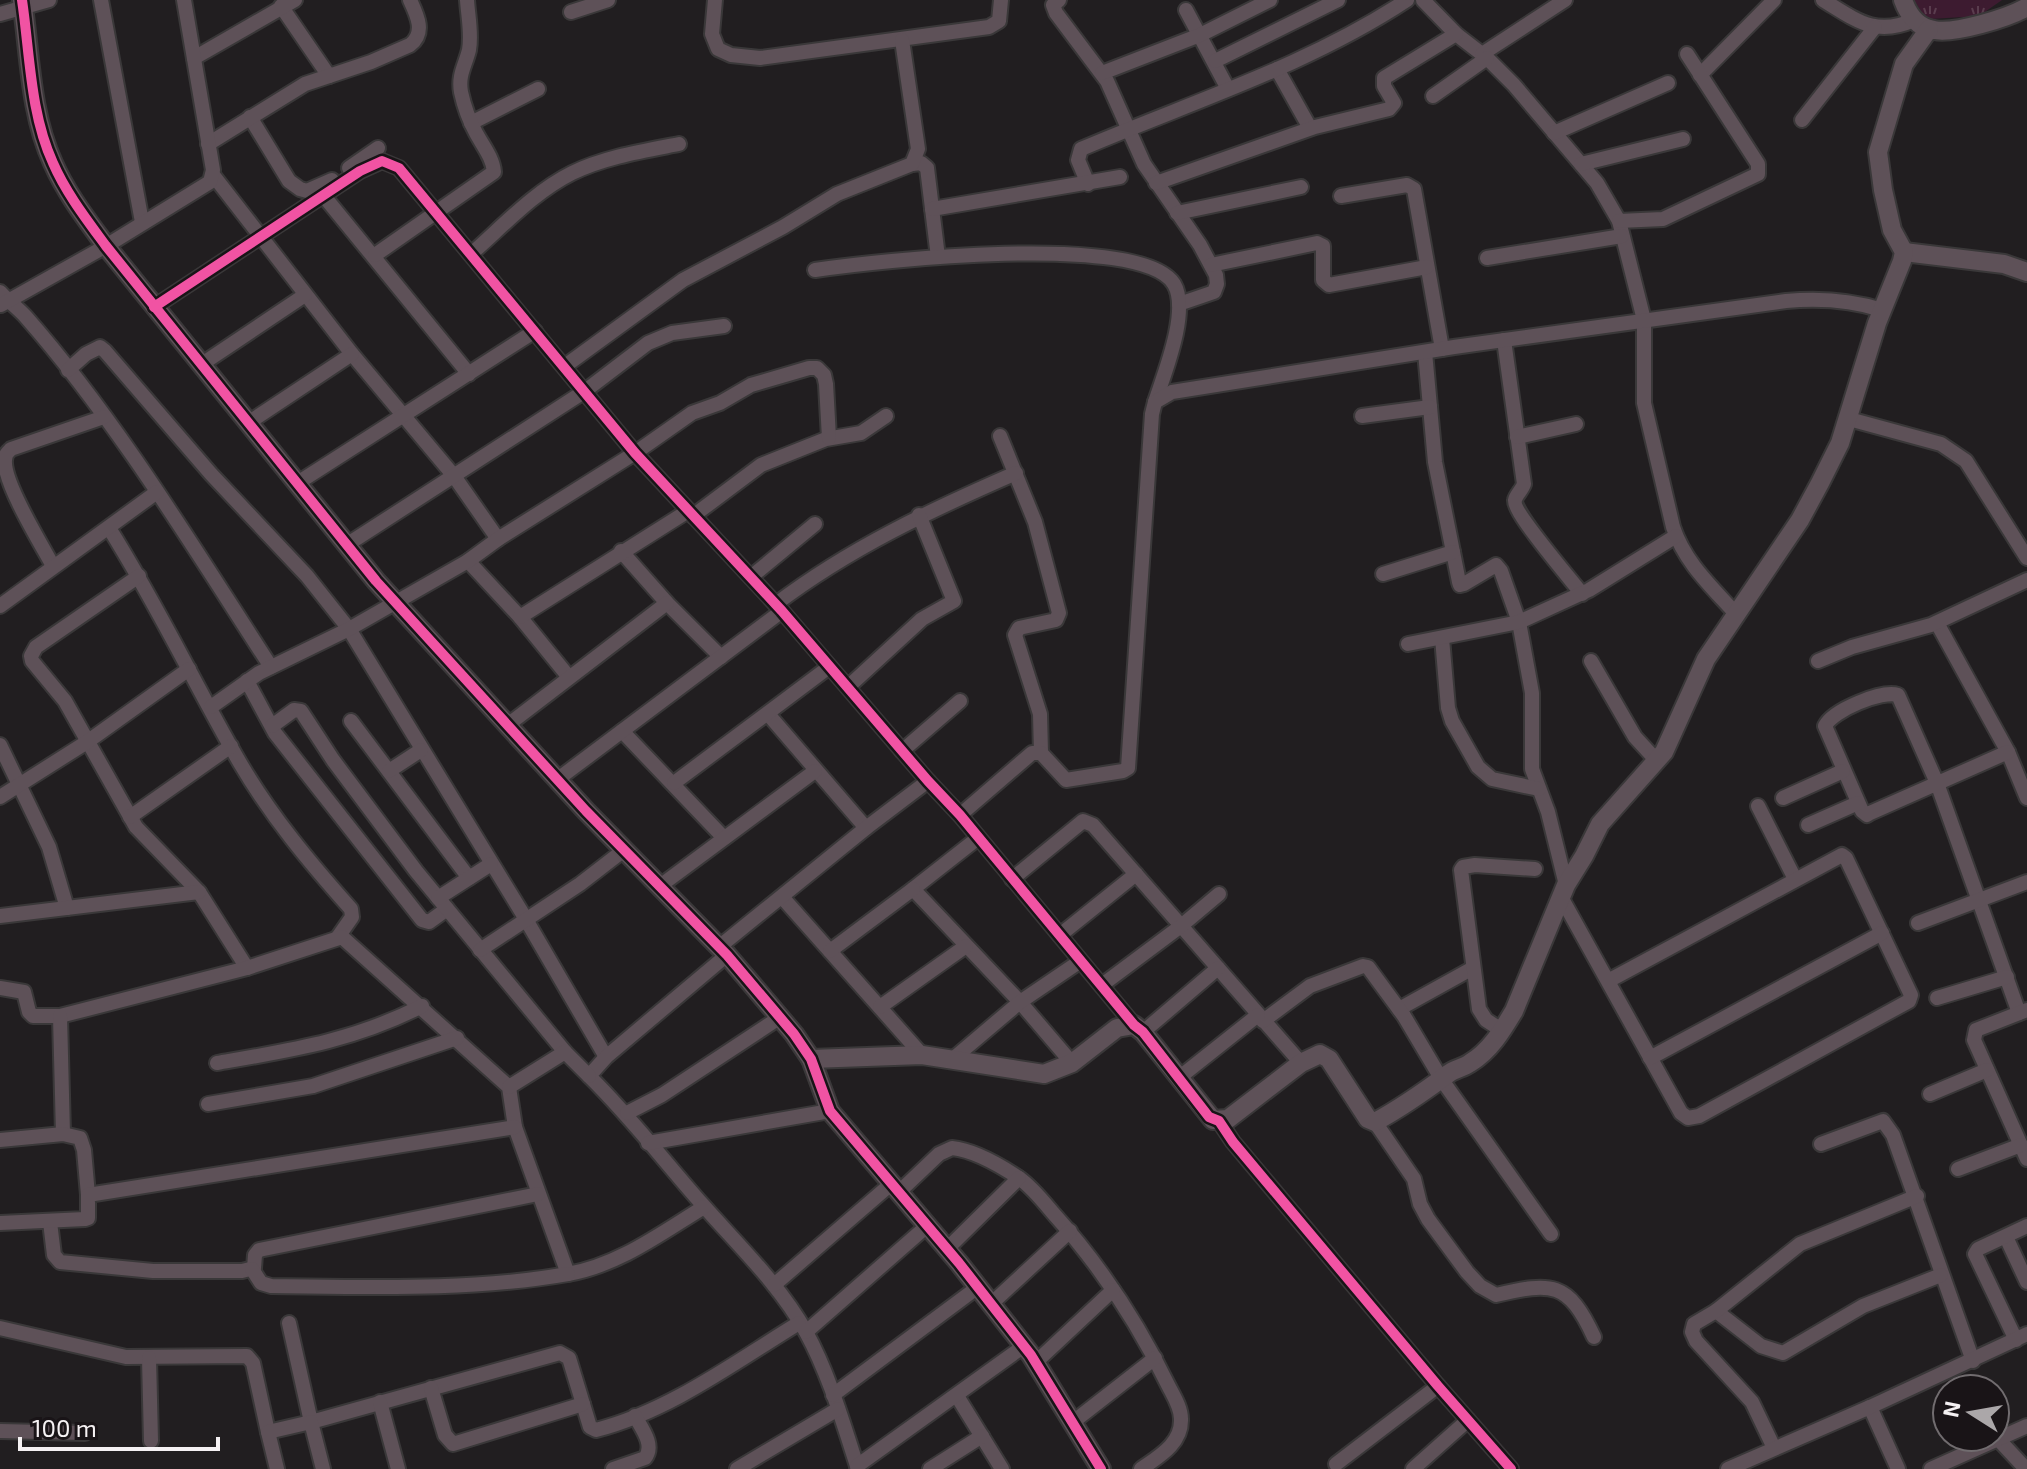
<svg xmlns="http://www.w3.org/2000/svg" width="2027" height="1469" font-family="'Exo 2',sans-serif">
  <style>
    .grass { fill: url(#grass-tufts) }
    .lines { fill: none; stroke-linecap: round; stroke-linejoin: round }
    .minor-casing { stroke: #3a3839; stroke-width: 18 }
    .tertiary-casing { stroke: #3a3839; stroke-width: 22 }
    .minor { stroke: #5e5158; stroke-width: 14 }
    .tertiary { stroke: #5e5158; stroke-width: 18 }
    .cycleway-casing { stroke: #191417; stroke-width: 15 }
    .cycleway { stroke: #f153a3; stroke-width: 10 }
  </style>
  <defs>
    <pattern id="grass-tufts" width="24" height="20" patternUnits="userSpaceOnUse" patternTransform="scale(2)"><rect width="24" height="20" fill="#3d1b30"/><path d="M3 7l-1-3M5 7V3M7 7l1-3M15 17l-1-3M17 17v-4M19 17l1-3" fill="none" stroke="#5a3d4e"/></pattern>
  </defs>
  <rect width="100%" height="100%" fill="#211e20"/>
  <!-- grass -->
  <path class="grass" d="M1914 0H2002L1979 16 1930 19 1922 13Z"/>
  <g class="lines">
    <!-- minor casing -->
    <g class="minor-casing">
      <g id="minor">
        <path d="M101 0 142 222"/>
        <path d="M715 0 712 34 718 49 731 55 760 58 989 27 999 21 1001 0"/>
        <path d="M1059 0 1053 5 1056 13 1107 81 1144 164 1200 245 1216 275 1217 284 1214 292 1179 304"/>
        <path d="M1423 0 1456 34 1487 58 1514 85 1597 183 1619 221 1644 320V403L1673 527C1685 563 1712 587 1736 614"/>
        <path d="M1823 0C1856 20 1875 37 1914 20"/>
        <path d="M281 6 329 76"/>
        <path d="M1186 10 1228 89"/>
        <path d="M571 12 608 0"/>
        <path d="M0 14 49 0"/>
        <path d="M1482 54 1565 0"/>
        <path d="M194 58 295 0"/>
        <path d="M1215 61 1338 0"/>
        <path d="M1277 69 1310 128"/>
        <path d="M1102 73 1200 35 1270 0"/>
        <path d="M1700 75 1774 0"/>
        <path d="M1433 96 1487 58"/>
        <path d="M250 117 289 181 300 189 307 191 332 180"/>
        <path d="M1802 120 1875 27"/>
        <path d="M471 123 538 89"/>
        <path d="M1554 133 1668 83"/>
        <path d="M208 144 305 84 371 62 410 45C426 33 417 15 410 0"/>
        <path d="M912 164 921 163 927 168 938 257"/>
        <path d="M1581 164 1683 139"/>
        <path d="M349 168 378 148"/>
        <path d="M213 175 352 354 454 476 498 539"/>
        <path d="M1156 183 1315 127 1389 109 1394 103 1384 86V78L1456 34"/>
        <path d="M1088 184 1078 160 1081 149C1191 102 1307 66 1407 0"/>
        <path d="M323 195 469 374"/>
        <path d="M1341 196 1407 185 1414 189 1442 349"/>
        <path d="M932 209 1120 177"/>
        <path d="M1177 213 1301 187"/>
        <path d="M1619 221 1663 219 1758 174V164L1687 54"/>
        <path d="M471 254C503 226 534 192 572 173 605 157 643 151 679 144"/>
        <path d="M375 255 494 172C493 158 483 146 476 133 469 120 464 106 461 92 458 75 465 66 469 50 472 34 468 16 467 0"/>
        <path d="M1487 258 1622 236"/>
        <path d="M1211 265 1317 243 1323 246V280L1329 285 1427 267"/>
        <path d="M815 270C875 261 1141 231 1174 284 1190 311 1164 374 1155 402"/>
        <path d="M0 292C8 301 18 308 26 317 118 422 195 550 271 667"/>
        <path d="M1 305 106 246 210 182 213 170 184 0"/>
        <path d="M154 307 360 171 382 161 399 168 635 453 782 611 928 781 960 815 1134 1025"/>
        <path d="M1504 340 1524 484C1522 490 1516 495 1515 500 1512 511 1572 581 1582 594"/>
        <path d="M1425 352 1435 462 1459 582 1460 585 1464 584 1496 565 1501 571 1519 622 1532 693V769L1548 812 1566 885"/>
        <path d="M202 364 305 295"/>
        <path d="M565 366 683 280 783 227 837 194 912 164 918 149 902 40"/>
        <path d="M68 370 86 354 100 347 105 351 211 474 307 576 349 629 521 911 606 1057"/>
        <path d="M1362 416 1430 407"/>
        <path d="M1849 419 1941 444 1966 461 2027 558"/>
        <path d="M248 423 352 354"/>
        <path d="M1000 436 1035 522 1059 613 1056 620 1019 628 1015 635 1040 714 1041 753"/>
        <path d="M1517 437 1576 424"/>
        <path d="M296 484 535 331"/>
        <path d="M693 516 761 465 826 439 861 433 886 416"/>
        <path d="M109 528C157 604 195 685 240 763 271 816 310 863 351 909L352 917 338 937"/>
        <path d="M348 544 585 391 648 343 672 333 724 326"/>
        <path d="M621 551 667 603 721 657"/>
        <path d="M468 561 520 617 568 676"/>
        <path d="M53 566C41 544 3 482 5 460 6 453 7 453 11 449L104 417"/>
        <path d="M1383 574 1453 552"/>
        <path d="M139 576 36 647 31 656 32 661 65 701 136 827 199 892 247 968"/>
        <path d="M751 577 815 524"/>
        <path d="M776 604C850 548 931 510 1016 473"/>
        <path d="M0 606 157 492"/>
        <path d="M520 617 688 511"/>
        <path d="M1937 623 2008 752 2027 798"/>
        <path d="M1442 638 1448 708 1452 721 1478 767 1492 779 1539 789"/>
        <path d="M1408 644 1519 622 1589 590 1676 536"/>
        <path d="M1591 661 1635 737 1657 761"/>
        <path d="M1818 661 1852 647 1931 625 2027 580"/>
        <path d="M247 681 275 733 422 920 429 922 447 909"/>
        <path d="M848 687 922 619 954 601 919 515"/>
        <path d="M211 707 259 673 349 629 468 561 498 539 635 453 692 413 720 403 751 385 809 368H817L824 375 826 384 829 438"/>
        <path d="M768 714 866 828"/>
        <path d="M351 721 469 878"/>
        <path d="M509 724 667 603"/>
        <path d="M272 726 294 710 301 711 333 760 416 871 565 1052"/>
        <path d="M622 731 724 838"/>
        <path d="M0 745 49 847 67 908"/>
        <path d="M902 751 960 701"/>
        <path d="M2008 752 1870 813 1867 815 1862 811 1825 726C1833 710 1882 690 1898 695L1937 783 2019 1013"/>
        <path d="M389 771 421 750"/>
        <path d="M558 779 782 611"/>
        <path d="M674 783 829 667"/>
        <path d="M0 797 87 742 189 669"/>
        <path d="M1783 798 1843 771"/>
        <path d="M1758 806 1795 879"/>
        <path d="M960 815 1032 753H1041L1066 780 1123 771 1128 768 1152 414 1155 402 1172 392 1454 347 1786 301C1819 298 1851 300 1882 310"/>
        <path d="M130 817 231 746"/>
        <path d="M1808 825 1858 803"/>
        <path d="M978 838 913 889 1020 1002 1072 1063"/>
        <path d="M1012 879 1083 821 1093 825 1301 1063"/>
        <path d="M660 886 815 771"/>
        <path d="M782 897 922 1055"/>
        <path d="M1561 897 1681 1113 1688 1118 1699 1116 1909 1001 1911 995 1846 858 1842 855 1608 981"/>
        <path d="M438 898 491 864"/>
        <path d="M0 916 199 892"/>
        <path d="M1918 923 2027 882"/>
        <path d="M1060 935 1136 874"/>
        <path d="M719 947 866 828 928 781"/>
        <path d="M480 950 580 884 624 850"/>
        <path d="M830 951 913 889"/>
        <path d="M727 955 606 1057 589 1076C630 1116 664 1161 702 1204 738 1245 779 1284 806 1332 829 1374 843 1423 858 1469"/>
        <path d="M1102 985 1181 926 1219 894"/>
        <path d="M0 988 24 992 29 1012 33 1016H60L247 968 342 937 509 1087 515 1127 568 1274C619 1265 660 1234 704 1207"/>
        <path d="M1937 998 2007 977"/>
        <path d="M880 1007 966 946"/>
        <path d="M1399 1009 1473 968"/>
        <path d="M2027 1010 1976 1030 1974 1040 2027 1159"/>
        <path d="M60 1016 63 1134"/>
        <path d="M1263 1021 1310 986 1363 966 1368 967 1404 1016 1442 1080 1551 1234"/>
        <path d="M1503 1031 1486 1020 1479 1009 1461 870 1463 867 1475 865 1535 869"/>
        <path d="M1143 1032 1218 968"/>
        <path d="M954 1058 1020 1002 1079 962"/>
        <path d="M1650 1058 1882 933"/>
        <path d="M217 1063C292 1050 353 1041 422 1006"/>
        <path d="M1180 1077 1258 1015"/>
        <path d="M509 1087 565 1052 589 1076"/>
        <path d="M1930 1094 1987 1070"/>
        <path d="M208 1104 313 1086 457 1038"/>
        <path d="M627 1113 662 1095 779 1018"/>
        <path d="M1219 1121 1233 1142 1438 1386 1511 1469"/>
        <path d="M1375 1122 1414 1179 1420 1204 1428 1219 1467 1272 1480 1286 1496 1295C1552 1282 1568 1281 1594 1337"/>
        <path d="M0 1140 63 1134 80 1138 84 1150 88 1195"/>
        <path d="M648 1143 830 1111"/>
        <path d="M1821 1144 1883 1121 1893 1135 1973 1361"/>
        <path d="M1958 1169 2021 1145"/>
        <path d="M898 1193 939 1154 952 1148C973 1150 1001 1166 1019 1178 1032 1187 1043 1201 1053 1213 1099 1264 1138 1323 1168 1385 1173 1395 1181 1407 1181 1419 1182 1444 1158 1457 1141 1469"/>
        <path d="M50 1222 54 1255 60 1262 153 1271H242L254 1268 255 1255 259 1250 538 1194"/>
        <path d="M0 1223 85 1219 88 1218V1195L515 1127"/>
        <path d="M2006 1237 2027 1282"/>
        <path d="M947 1249 1019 1178"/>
        <path d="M252 1269 261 1283 271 1286C370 1287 470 1291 568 1274"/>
        <path d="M774 1285 891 1184"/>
        <path d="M991 1304 1070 1231"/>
        <path d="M1716 1311 1761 1346 1783 1353 1863 1306 1941 1275"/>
        <path d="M289 1323 311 1422 560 1353 569 1358 590 1427 596 1430C670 1411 735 1362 799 1323"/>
        <path d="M0 1328 126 1357 247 1356 253 1363 268 1432"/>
        <path d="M806 1332 927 1226"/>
        <path d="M2016 1340 1975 1254 1978 1249 2027 1226"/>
        <path d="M149 1358 151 1441"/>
        <path d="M1035 1363 1113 1290"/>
        <path d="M431 1388 445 1435 453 1444 583 1404"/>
        <path d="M833 1395 978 1287"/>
        <path d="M957 1396 1002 1469"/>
        <path d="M380 1402 398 1469"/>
        <path d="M1870 1407 1898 1469"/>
        <path d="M1073 1422 1155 1358"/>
        <path d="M0 1431 85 1433"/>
        <path d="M1999 1440 2026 1469"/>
        <path d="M1774 1448 1752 1402 1696 1341 1692 1332 1694 1324 1716 1311 1800 1244 1917 1196"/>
        <path d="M1336 1464 1438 1386"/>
        <path d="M857 1466 1024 1346"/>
        <path d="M277 1469 268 1432 311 1422 323 1469"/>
        <path d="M613 1469 645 1458C655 1445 642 1429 635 1416"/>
        <path d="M737 1469 838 1409"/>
        <path d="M930 1469 982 1436"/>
        <path d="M1413 1469 1468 1420"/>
        <path d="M1728 1469 1870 1407 2027 1334"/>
        <path d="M1931 1469 2027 1426"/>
      </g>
    </g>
    <!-- tertiary casing -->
    <g class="tertiary-casing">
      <g id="tertiary">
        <path d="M22 0C30 54 30 113 53 163 66 193 87 220 106 246L376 581 586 811 727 955 794 1034 811 1059 830 1111 959 1263 1031 1355 1101 1469"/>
        <path d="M1903 0C1908 14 1918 28 1934 30 1955 34 2008 18 2027 7"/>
        <path d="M1904 252 2004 264 2027 272"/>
        <path d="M811 1059 922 1055 1044 1074 1072 1063 1117 1028 1134 1025 1143 1032 1213 1120 1228 1119 1301 1063 1320 1054 1329 1059 1368 1119 1375 1122C1401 1108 1425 1091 1448 1074 1454 1069 1463 1068 1470 1063 1490 1051 1502 1031 1514 1011L1566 885 1584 856 1600 824 1664 752 1706 659 1800 520 1820 483 1840 443 1877 323 1902 261 1904 252 1892 230 1883 190 1878 152 1904 64 1929 29"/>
      </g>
    </g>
    <!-- minor -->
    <use href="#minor" class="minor"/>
    <!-- tertiary -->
    <use href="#tertiary" class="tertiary"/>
    <!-- cycleway casing -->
    <g class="cycleway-casing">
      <g id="cycleway">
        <path d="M22 0C30 54 30 113 53 163 66 193 87 220 106 246L376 581 586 811 727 955 794 1034 811 1059 830 1111 959 1263 1031 1355 1101 1469"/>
        <path d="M154 307 360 171 382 161 399 168 635 453 782 611 928 781 960 815 1134 1025 1143 1032 1209 1117 1219 1121 1233 1142 1438 1386 1511 1469"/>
      </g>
    </g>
    <!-- cycleway -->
    <use href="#cycleway" class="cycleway"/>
  </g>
  <!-- north arrow -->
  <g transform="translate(1971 1413) rotate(281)"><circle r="38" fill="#191417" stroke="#716c6f" stroke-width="2"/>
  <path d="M0-6L14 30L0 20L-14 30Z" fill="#aba7a9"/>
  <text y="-12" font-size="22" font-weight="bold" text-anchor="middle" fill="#f5f1f3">N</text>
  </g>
  <!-- scale -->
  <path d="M20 1437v12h198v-12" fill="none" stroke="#f5f1f3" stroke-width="4"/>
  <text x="32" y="1437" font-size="24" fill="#f5f1f3" stroke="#191417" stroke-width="6" paint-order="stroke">100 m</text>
</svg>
